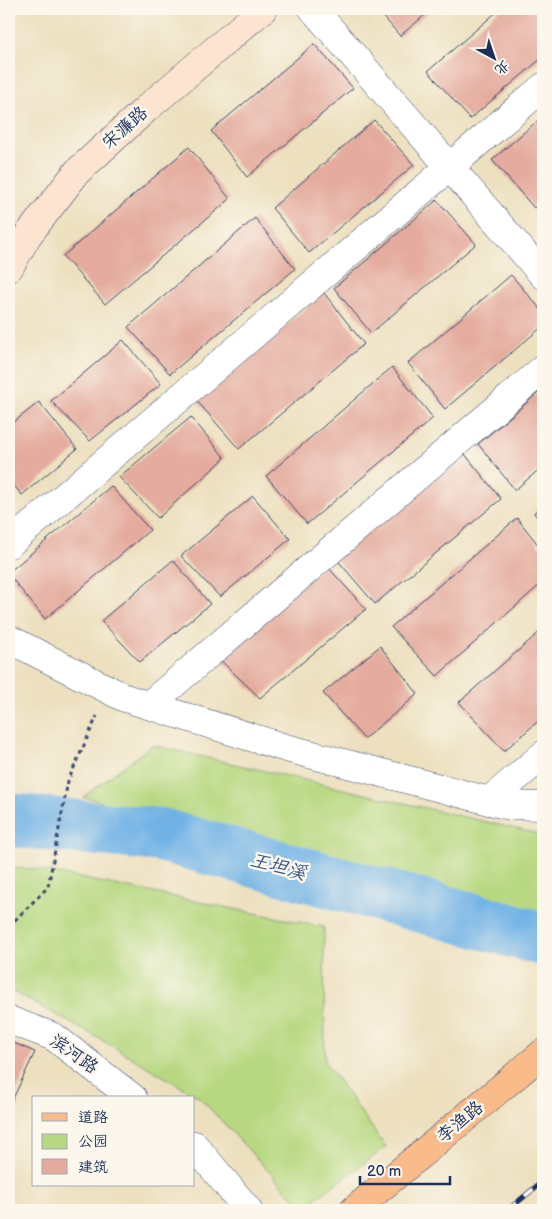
<svg xmlns="http://www.w3.org/2000/svg" width="552" height="1219" font-family="'Balsamiq Sans','LXGW WenKai TC',sans-serif">
  <style>
    .green { fill: #b7d880; stroke: #69846f }
    .lines { fill: none; stroke-linecap: round; stroke-linejoin: round }
    .river { stroke: #71b2e6; stroke-width: 54 }
    .building { fill: #e4ab9e }
    .street-casing { stroke: #3a4a6d; stroke-width: 29 }
    .secondary-casing { stroke: #3a4a6d; stroke-width: 29 }
    .primary-casing { stroke: #3a4a6d; stroke-width: 29 }
    .path { stroke: #3a4a6d; stroke-width: 3; stroke-dasharray: 4 4; stroke-linecap: butt }
    .street { stroke: #fff; stroke-width: 28 }
    .secondary { stroke: #fde4d1; stroke-width: 28 }
    .primary { stroke: #fabb8b; stroke-width: 28 }
    .rail-casing { stroke: #1b2f5e; stroke-width: 5.5 }
    .rail { stroke: #fbf7ec; stroke-width: 4; stroke-dasharray: 11; stroke-linecap: butt }
    .labels { text-anchor: middle; dominant-baseline: central; stroke-width: 5; stroke-linejoin: round; paint-order: stroke }
    .street-label { font-size: 18px; fill: #1b2f5e; stroke: #fbf7ec }
    .water-label { font-size: 19px; font-style: italic; fill: #355687; stroke: #fbf7ec }
  </style>
  <rect width="100%" height="100%" fill="#fbf7ec"/>
  <filter id="ink" filterUnits="userSpaceOnUse"><feTurbulence type="fractalNoise" baseFrequency=".02" numOctaves="2"/><feDisplacementMap in="SourceGraphic" scale="10" xChannelSelector="R" yChannelSelector="G"/><feConvolveMatrix kernelMatrix="1 2 1 2 8 2 1 2 1" color-interpolation-filters="sRGB"/></filter>
  <filter id="wash" filterUnits="userSpaceOnUse"><feTurbulence type="fractalNoise" baseFrequency=".0096" numOctaves="4" result="noise"/><feDisplacementMap in="SourceGraphic" scale="20" xChannelSelector="R" yChannelSelector="G"/><feGaussianBlur stdDeviation="1.12" result="paint"/><feColorMatrix in="noise" values="0 0 0 0 0 0 0 0 0 0 0 0 0 0 0 0 0 1.4 0 .05"/><feComposite in="paint" operator="in"/></filter>
  <g filter="url(#wash)">
    <rect width="100%" height="100%" fill="#ede0bf"/>
    <!-- green -->
    <g class="green">
      <path d="M152 745 543 835V921L83 797Z"/>
      <path d="M9 868 35 869 324 927 325 1062 386 1147 303 1208 200 1098 107 1043 9 989Z"/>
    </g>
    <g class="lines">
      <!-- river -->
      <path class="river" d="M9 820 161 835 543 939"/>
    </g>
    <g id="blocks">
      <!-- building -->
      <g class="building">
        <path d="M377 9H432L400 36Z"/>
        <path d="M500 9H543V57L470 119 428 71Z"/>
        <path d="M314 44 353 88 247 177 211 131Z"/>
        <path d="M543 116V200L534 208 492 160Z"/>
        <path d="M374 120 414 165 309 253 272 208Z"/>
        <path d="M189 147 230 199 105 304 63 256Z"/>
        <path d="M437 200 476 244 371 333 334 288Z"/>
        <path d="M255 218 295 269 170 374 128 327Z"/>
        <path d="M511 275 543 312V326L445 409 408 363Z"/>
        <path d="M324 293 364 344 239 449 197 401Z"/>
        <path d="M123 340 161 384 90 441 51 401Z"/>
        <path d="M392 367 433 418 307 524 266 476Z"/>
        <path d="M543 389V466L515 490 478 444Z"/>
        <path d="M39 402 77 449 22 495 9 480V426Z"/>
        <path d="M191 417 225 458 158 518 119 477Z"/>
        <path d="M460 448 501 499 375 604 334 556Z"/>
        <path d="M111 486 150 530 45 619 9 575V572Z"/>
        <path d="M253 496 290 539 220 597 181 556Z"/>
        <path d="M543 504V525L534 513Z"/>
        <path d="M517 518 543 551V582L437 676 391 627Z"/>
        <path d="M173 560 210 604 140 662 101 621Z"/>
        <path d="M326 565 366 609 260 698 217 657Z"/>
        <path d="M543 629V717L504 751 459 702Z"/>
        <path d="M380 646 418 694 364 739 323 693Z"/>
        <path d="M9 1041 35 1052 9 1107Z"/>
      </g>
    </g>
  </g>
  <g filter="url(#ink)">
    <use href="#blocks" fill-opacity="0" stroke="#3a4a6d" stroke-width="1"/>
    <g class="lines">
      <!-- street casing -->
      <g class="street-casing">
        <g id="street">
          <path d="M313 9 543 275"/>
          <path d="M9 544 543 87"/>
          <path d="M9 639 125 698 286 748 505 805 543 806"/>
          <path d="M149 705 543 369"/>
          <path d="M489 801 543 755"/>
          <path d="M9 1020 54 1037 133 1098"/>
          <path d="M194 1145 248 1210"/>
        </g>
      </g>
      <!-- secondary casing -->
      <g class="secondary-casing">
        <path id="secondary" d="M9 268 28 235 77 172 146 109 263 9"/>
      </g>
      <!-- primary casing -->
      <g class="primary-casing">
        <path id="primary" d="M354 1210 543 1053"/>
      </g>
      <!-- path -->
      <path class="path" d="M9 926 48 887 68 781 97 716"/>
      <!-- street -->
      <use href="#street" class="street"/>
      <!-- secondary -->
      <use href="#secondary" class="secondary"/>
      <!-- primary -->
      <use href="#primary" class="primary"/>
      <!-- rail casing -->
      <g class="rail-casing">
        <path id="rail" d="M508 1210 543 1181"/>
      </g>
      <!-- rail -->
      <use href="#rail" class="rail"/>
    </g>
  </g>
  <g class="labels">
    <!-- street labels -->
    <g class="street-label">
      <text transform="translate(125 128) rotate(-42)">宋濂路</text>
      <text transform="translate(74 1054) rotate(35)">滨河路</text>
      <text transform="translate(460 1122) rotate(-40)">李渔路</text>
    </g>
    <!-- water labels -->
    <g class="water-label">
      <text transform="translate(278 867) rotate(15)">王坦溪</text>
    </g>
  </g>
  <!-- margin -->
  <rect width="552" height="1219" fill="none" stroke="#fbf7ec" stroke-width="30"/>
  <!-- legend -->
  <rect x="32" y="1096" width="162" height="90" fill="#fbf7ec" stroke="#a1a7b3"/>
  <rect x="42" y="1113" width="25" height="8" fill="#fabb8b" stroke="#a1a7b3"/>
  <text x="78" y="1122" font-size="15" fill="#1b2f5e">道路</text>
  <rect x="42" y="1134" width="25" height="15" fill="#b7d880" stroke="#a1a7b3"/>
  <text x="78" y="1146" font-size="15" fill="#1b2f5e">公园</text>
  <rect x="42" y="1159" width="25" height="15" fill="#e4ab9e" stroke="#a1a7b3"/>
  <text x="78" y="1172" font-size="15" fill="#1b2f5e">建筑</text>
  <!-- north arrow -->
  <g transform="translate(494 58) rotate(140)" stroke="#fbf7ec" stroke-width="4" paint-order="stroke">
  <path d="M0-4L9 19L0 12L-9 19Z" fill="#1b2f5e"/>
  <text y="-8" font-size="14" font-weight="bold" text-anchor="middle" fill="#1b2f5e">北</text>
  </g>
  <!-- scale -->
  <path d="M360 1176v8h90v-8" fill="none" stroke="#1b2f5e" stroke-width="2.5"/>
  <text x="367" y="1176" font-size="15" fill="#1b2f5e" stroke="#fbf7ec" stroke-width="4" paint-order="stroke">20 m</text>
</svg>
